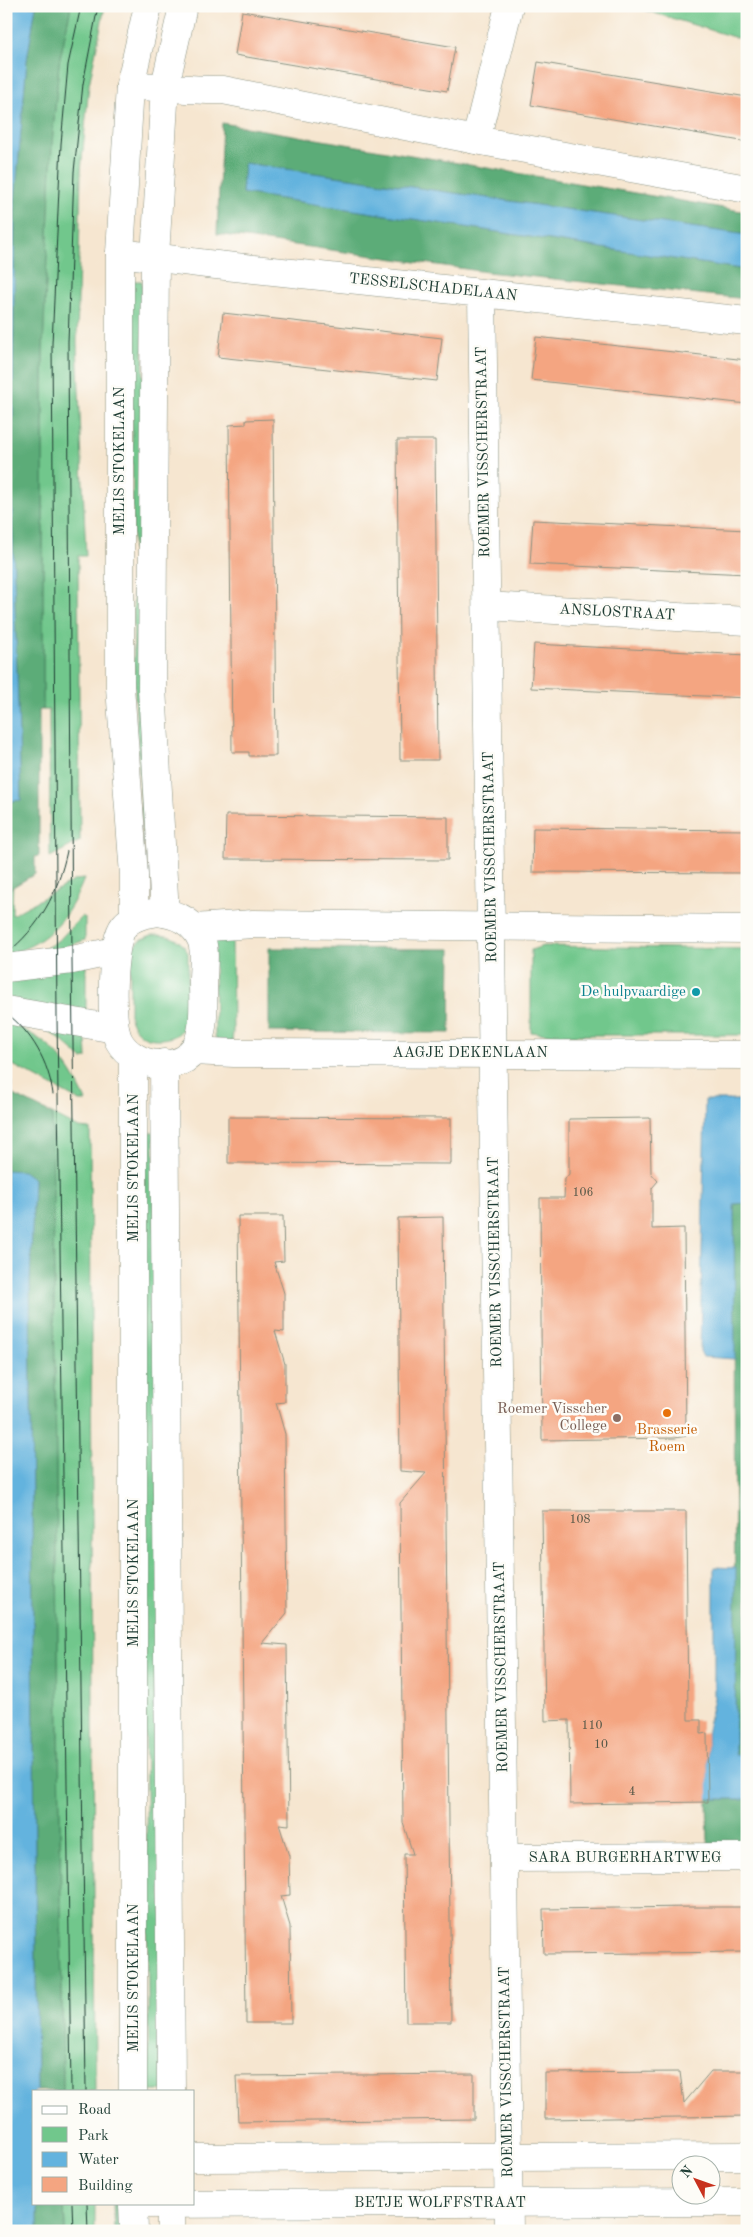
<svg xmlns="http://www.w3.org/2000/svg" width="753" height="2237" font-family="'Old Standard TT',serif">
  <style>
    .green { fill: #71c78c; stroke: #488260 }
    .forest { fill: #5cac78; stroke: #3e7456 }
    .water { fill: #63b3de; stroke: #417889 }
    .building { fill: #f4a581 }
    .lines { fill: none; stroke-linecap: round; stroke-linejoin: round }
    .minor-casing { stroke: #8a9282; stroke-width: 29 }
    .tertiary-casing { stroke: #8a9282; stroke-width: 29 }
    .minor { stroke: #fff; stroke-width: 28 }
    .tertiary { stroke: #fff; stroke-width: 28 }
    .tram { stroke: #1f3d34; stroke-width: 1 }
    .culture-dot { fill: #0f9aa8; stroke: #fdfcf7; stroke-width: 2 }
    .food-dot { fill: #e8710a; stroke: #fdfcf7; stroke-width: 2 }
    .education-dot { fill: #8d6e63; stroke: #fdfcf7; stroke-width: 2 }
    .labels { text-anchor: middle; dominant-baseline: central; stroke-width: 5; stroke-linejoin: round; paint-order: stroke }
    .number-label { font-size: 12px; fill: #545747 }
    .street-label { font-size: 15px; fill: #1f3d34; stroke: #fdfcf7 }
    .culture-label { font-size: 15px; fill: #0d838f; stroke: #fdfcf7; text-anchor: end }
    .education-label { font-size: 15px; fill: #785e54; stroke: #fdfcf7; text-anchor: end }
    .food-label { font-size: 15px; fill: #c56008; stroke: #fdfcf7 }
  </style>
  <rect width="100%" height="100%" fill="#fdfcf7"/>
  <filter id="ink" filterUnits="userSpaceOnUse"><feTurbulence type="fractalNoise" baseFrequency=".02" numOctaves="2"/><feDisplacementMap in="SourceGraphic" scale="10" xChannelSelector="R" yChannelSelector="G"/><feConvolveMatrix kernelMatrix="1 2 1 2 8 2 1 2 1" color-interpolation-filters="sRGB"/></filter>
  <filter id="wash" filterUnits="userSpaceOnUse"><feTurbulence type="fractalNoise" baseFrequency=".0096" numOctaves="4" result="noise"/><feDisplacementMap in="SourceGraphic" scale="20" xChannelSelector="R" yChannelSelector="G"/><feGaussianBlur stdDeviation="1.12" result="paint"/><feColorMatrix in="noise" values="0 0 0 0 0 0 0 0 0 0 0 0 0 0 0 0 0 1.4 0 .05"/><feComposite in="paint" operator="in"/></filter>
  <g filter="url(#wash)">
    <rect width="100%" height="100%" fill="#f6e6d0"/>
    <!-- green -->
    <g class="green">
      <path d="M6 6H35L12 915 75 880 84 879C69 917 50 941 11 954L86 965V1014L10 1024C50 1039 69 1063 86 1101H80L11 1064 14 1237 6 2231Z"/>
      <path d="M71 6H105L89 85 81 172 77 343 86 556H78L80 841 50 857 49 710H43V348L52 143 59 63Z"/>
      <path d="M631 6H747V41Z"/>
      <path d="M133 281H142L151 842H143L134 677 131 286Z"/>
      <path d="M82 916 85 918V940L41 956 40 952 60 939Z"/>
      <path d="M152 935C169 935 180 937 188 953 188 966 188 979 188 992 188 1019 189 1041 154 1039 141 1038 134 1030 130 1018V952C135 943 142 938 152 935Z"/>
      <path d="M232 936 233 1032 232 1043 216 1039 215 1035 214 944 215 939Z"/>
      <path d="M543 946 747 949V1035H555L531 1032V950Z"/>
      <path d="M41 1026 86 1037 87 1058 82 1059 61 1040Z"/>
      <path d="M52 1114 79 1128 90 1129 95 2091H63Z"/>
      <path d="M145 1133H154L164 2091H149L141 1300Z"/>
      <path d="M64 2203H95V2231H65Z"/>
    </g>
    <!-- forest -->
    <g class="forest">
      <path d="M36 6H71L59 63 52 143 43 348V710H39V856L35 857V874L6 891V802L21 800 12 512 15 201 27 60Z"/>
      <path d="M222 123 747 212V235L244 163 242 193 747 270V299L487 272 217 234Z"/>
      <path d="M269 948 451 949 450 1033 269 1032Z"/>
      <path d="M6 1091 52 1114 63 2091H37L30 1282 34 1179 6 1170Z"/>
      <path d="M747 1203V1759L735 1754 734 1204Z"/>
      <path d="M707 1799H747V1844H708Z"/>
      <path d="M38 2203H64L65 2231H38Z"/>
      <path d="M113 2203H129V2231H114Z"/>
    </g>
    <!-- water -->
    <g class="water">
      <path d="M6 6H36L27 60 15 201 12 512 21 800 6 802Z"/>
      <path d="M244 163 747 235V270L242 193Z"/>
      <path d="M705 1100H741V1174H747V1203L734 1204 735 1359 703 1357 700 1351Z"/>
      <path d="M6 1170 23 1171 34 1179 30 1282 37 2091H34V2203H38V2231H6Z"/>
      <path d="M714 1567 736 1568 735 1754 747 1759V1799H707V1730L714 1698Z"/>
    </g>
    <g id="blocks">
      <!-- building -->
      <g class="building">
        <path d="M242 11 455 47 447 91 235 55Z"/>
        <path d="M538 62 747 97V142L531 105Z"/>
        <path d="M223 313 442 338 437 381 218 357Z"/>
        <path d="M536 337 747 360V404L531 380Z"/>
        <path d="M273 419 276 756H249V752H232L229 425 246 424V420Z"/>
        <path d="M397 440H435L438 760H400Z"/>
        <path d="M533 520 747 530V574L530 564Z"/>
        <path d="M534 644 747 655V698L531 688Z"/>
        <path d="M226 815 448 817V860L225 859Z"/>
        <path d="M533 828 747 830V873L532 872Z"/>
        <path d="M228 1117 451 1118V1164L228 1163Z"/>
        <path d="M650 1118 651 1173 658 1181 652 1188V1229L684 1228 686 1436 675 1438 542 1440 540 1198H564L565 1179 569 1174V1119Z"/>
        <path d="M238 1216H283L284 1261 274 1262 284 1293V1332L275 1331 285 1364V1402L276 1403 285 1434 287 1613 262 1643 287 1645 289 1825 279 1824 289 1856 290 1895 281 1896 290 1926 291 2023H246Z"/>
        <path d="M443 1217 451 2022H406L404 1854H413L403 1823 400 1503 426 1473 400 1471 398 1218Z"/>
        <path d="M542 1511H686L688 1720H701V1734L707 1733 708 1802 570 1804 569 1720 545 1721Z"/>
        <path d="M692 1907H747V1952L544 1954 543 1909Z"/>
        <path d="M711 2071H747V2116L545 2119V2073L680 2072 684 2103Z"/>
        <path d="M474 2074V2119L238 2122 236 2076Z"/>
      </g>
    </g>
  </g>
  <g filter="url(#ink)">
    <use href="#blocks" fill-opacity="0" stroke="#8a9282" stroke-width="1"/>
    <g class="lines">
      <!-- minor casing -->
      <g class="minor-casing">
        <g id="minor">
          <path d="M130 86C161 86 192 91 223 90L476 140 747 189"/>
          <path d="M476 140 509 6"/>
          <path d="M120 253 207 264 747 321"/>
          <path d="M482 294 509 2231"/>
          <path d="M487 606 747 621"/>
          <path d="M194 928 253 924 747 929"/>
          <path d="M6 968 72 960 115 951"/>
          <path d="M6 1010 115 1029"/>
          <path d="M192 1051 234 1053 747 1055"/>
          <path d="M504 1858 747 1857"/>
          <path d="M194 2158 747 2156"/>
          <path d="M133 2204 747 2202"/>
        </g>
      </g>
      <!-- tertiary casing -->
      <g class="tertiary-casing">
        <g id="tertiary">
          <path d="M158 912C176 914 193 921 201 939 206 950 203 967 203 980 203 1016 210 1068 157 1064 142 1063 126 1054 119 1041 109 1023 111 942 124 926 132 916 146 914 158 912Z"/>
          <path d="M165 913 152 688 155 257 165 86 183 6"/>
          <path d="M134 918V875L120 687V253L130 86 148 6"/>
          <path d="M133 1056V2091"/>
          <path d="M164 1063 171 2091"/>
          <path d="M133 2203 134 2231"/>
          <path d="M171 2203V2231"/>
        </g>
      </g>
      <!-- minor -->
      <use href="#minor" class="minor"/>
      <!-- tertiary -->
      <use href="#tertiary" class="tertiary"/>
      <!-- tram -->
      <g class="tram">
        <path d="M6 954C40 927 58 893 67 851"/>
        <path d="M6 1013C32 1032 49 1063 53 1094"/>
        <path d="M71 2091 57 1017 52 344 61 144 68 65 81 6"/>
        <path d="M86 2091 72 960 68 342 74 172 83 84 98 6"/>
        <path d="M72 2203 73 2231"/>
        <path d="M87 2203 88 2231"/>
      </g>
    </g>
  </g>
  <!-- markers -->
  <circle class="culture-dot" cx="696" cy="992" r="5"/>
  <circle class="food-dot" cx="667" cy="1413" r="5"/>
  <circle class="education-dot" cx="617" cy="1418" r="5"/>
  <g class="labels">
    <!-- number labels -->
    <g class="number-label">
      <text x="583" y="1193">106</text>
      <text x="580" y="1520">108</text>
      <text x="592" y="1726">110</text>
      <text x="601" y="1745">10</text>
      <text x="632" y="1792">4</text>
    </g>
    <!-- street labels -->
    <g class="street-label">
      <text transform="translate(433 288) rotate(6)">TESSELSCHADELAAN</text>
      <text transform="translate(484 452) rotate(-91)">ROEMER VISSCHERSTRAAT</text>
      <text transform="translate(120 461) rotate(-90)">MELIS STOKELAAN</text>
      <text transform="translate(617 613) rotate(3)">ANSLOSTRAAT</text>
      <text transform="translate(491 857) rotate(-91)">ROEMER VISSCHERSTRAAT</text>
      <text x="470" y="1053">AAGJE DEKENLAAN</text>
      <text transform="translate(134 1168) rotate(-90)">MELIS STOKELAAN</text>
      <text transform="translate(496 1262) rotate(-91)">ROEMER VISSCHERSTRAAT</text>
      <text transform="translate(134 1573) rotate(-90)">MELIS STOKELAAN</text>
      <text transform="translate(502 1667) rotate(-91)">ROEMER VISSCHERSTRAAT</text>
      <text x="625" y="1858">SARA BURGERHARTWEG</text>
      <text transform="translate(134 1978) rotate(-90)">MELIS STOKELAAN</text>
      <text transform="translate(507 2072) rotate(-91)">ROEMER VISSCHERSTRAAT</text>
      <text x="440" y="2203">BETJE WOLFFSTRAAT</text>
    </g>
    <!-- culture labels -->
    <g class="culture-label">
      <text x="686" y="992">De hulpvaardige</text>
    </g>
    <!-- education labels -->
    <g class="education-label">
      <text x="607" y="1409">Roemer Visscher<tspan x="607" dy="17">College</tspan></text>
    </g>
    <!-- food labels -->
    <g class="food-label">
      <text x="667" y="1430">Brasserie<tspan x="667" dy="17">Roem</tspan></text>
    </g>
  </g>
  <!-- margin -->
  <rect width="753" height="2237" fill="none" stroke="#fdfcf7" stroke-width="25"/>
  <!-- legend -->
  <rect x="32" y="2090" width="162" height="115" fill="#fdfcf7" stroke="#a4b0a9"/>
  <rect x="42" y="2106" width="25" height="8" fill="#ffffff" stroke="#a4b0a9"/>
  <text x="78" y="2114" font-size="15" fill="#1f3d34">Road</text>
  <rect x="42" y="2127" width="25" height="15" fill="#71c78c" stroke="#a4b0a9"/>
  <text x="78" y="2140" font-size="15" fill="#1f3d34">Park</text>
  <rect x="42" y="2152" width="25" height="15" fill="#63b3de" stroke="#a4b0a9"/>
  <text x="78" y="2164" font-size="15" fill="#1f3d34">Water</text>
  <rect x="42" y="2177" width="25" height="15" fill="#f4a581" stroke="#a4b0a9"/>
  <text x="78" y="2190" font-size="15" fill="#1f3d34">Building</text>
  <!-- north arrow -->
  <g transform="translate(696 2180) rotate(311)"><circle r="24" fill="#fdfcf7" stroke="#a4b0a9"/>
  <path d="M0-4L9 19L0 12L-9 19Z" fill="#c8321e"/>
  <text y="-8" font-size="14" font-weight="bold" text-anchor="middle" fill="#1f3d34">N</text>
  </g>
</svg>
